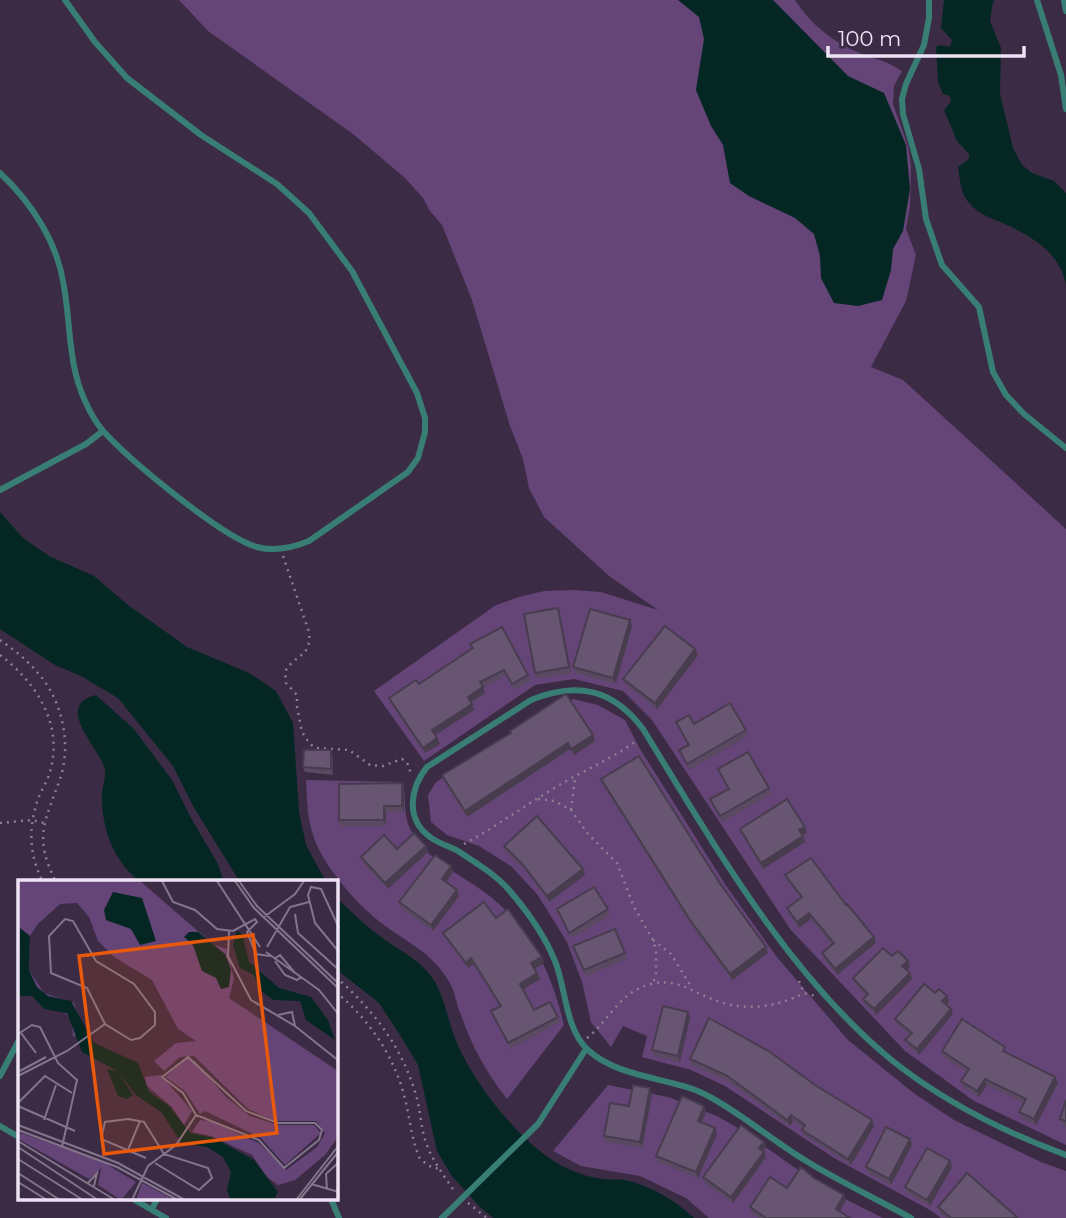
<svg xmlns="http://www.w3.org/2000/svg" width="1066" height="1218" font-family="Montserrat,sans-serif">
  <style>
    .green { fill: #654477 }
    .water { fill: #042723 }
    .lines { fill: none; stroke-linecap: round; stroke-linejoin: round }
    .path { stroke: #8c7f95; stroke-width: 2.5; stroke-dasharray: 2 5; stroke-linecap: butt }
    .lane { stroke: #387e75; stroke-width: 6 }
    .wall { fill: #594961 }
    .shaded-wall { fill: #483c4f }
    .building { fill: #675571; stroke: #483c4f; stroke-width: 2 }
    .inset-road { fill: none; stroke: #83758b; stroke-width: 2 }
    .view { fill: #e8590c; fill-opacity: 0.15; stroke: #e8590c; stroke-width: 3.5 }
    .inset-edge { fill: none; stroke: #eee3f4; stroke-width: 3.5 }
  </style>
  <rect width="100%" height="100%" fill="#3b2b45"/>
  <!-- green -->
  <g class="green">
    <path d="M179 0H795C811 25 834 43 862 54 876 59 889 62 902 71L894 86 893 104 908 146 911 166 910 206 906 229 916 255 906 301 871 367 903 380 1066 529V1145L974 1101 905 1051 790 929 652 720 623 691 574 679 535 685 424 761 374 691 496 605 519 597 544 591 573 590 601 592 658 610 609 576 544 517 529 488 523 459 510 426 472 300 442 225 430 211 423 198 405 178 353 134 208 31Z"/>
    <path d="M573 699 598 705 625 720 640 749 725 884 776 956 848 1040 915 1094 954 1120 1041 1162 1066 1171V1218H941L930 1210 834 1158 725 1086 691 1070 642 1057 647 1036 623 1026 611 1047 591 1022 582 982 567 942 537 894 511 866 479 846 447 835 431 822 428 795 436 782Z"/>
    <path d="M306 780 403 782C406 798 403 814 410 829 426 861 461 874 487 894 530 927 552 973 564 1025L507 1099C486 1072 472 1047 461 1015 456 1004 455 990 448 980 431 952 408 943 384 925 359 907 324 867 314 838 307 819 307 800 306 780Z"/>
    <path d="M608 1085 668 1097 717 1116 743 1131 825 1189 883 1218H709L686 1198 640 1176 581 1166 553 1151Z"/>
  </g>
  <!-- water -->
  <g class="water">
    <path d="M678 0H773L848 76 884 93 906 145 910 189 903 231 893 249 891 270 882 300 858 306 834 303 821 278 820 256 814 234 795 218 749 196 730 183 723 145 711 126 696 90 704 39 699 17Z"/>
    <path d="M944 0H995L993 2 990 21 1001 48 1000 94 1013 148 1022 165 1032 173 1054 181 1066 193V286C1062 255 1033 237 1007 225 994 219 979 215 969 203 960 193 960 179 958 167L969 159V154L957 141 944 110 951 102 950 96 943 94 938 82 936 47 940 45 950 47 952 40 941 28Z"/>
    <path d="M0 512 23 538 49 556 94 576 128 605 187 647 249 673 276 691 293 723 299 812 306 845 326 882H240L193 806 173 766 118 698 81 676 55 665 0 629Z"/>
    <path d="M96 695 134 729 172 780 191 818 218 864 224 882H141C112 861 101 826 102 792 103 785 106 777 105 770 101 749 52 706 96 695Z"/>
    <path d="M336 897C352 913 369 929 388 942 404 953 422 962 433 979 445 997 447 1018 455 1038 470 1077 508 1126 541 1152 558 1166 582 1177 604 1179 611 1180 618 1179 625 1180 651 1186 675 1200 694 1218H493L480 1207 451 1175 437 1151 418 1065 400 1035 379 1003 336 969Z"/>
  </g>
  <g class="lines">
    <!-- path -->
    <g class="path">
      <path d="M283 556 309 632C312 658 294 654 285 672L286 683 297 695V707L302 732 310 744 316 748 349 750 370 765 383 766 402 759 407 762 411 774"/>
      <path d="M0 640C13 649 26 659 37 672 62 699 72 744 60 779 45 822 33 837 56 882"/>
      <path d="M0 655C37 683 65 726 49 775 46 783 41 791 38 799 28 828 29 855 43 882"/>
      <path d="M538 799 555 801 571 810 588 834 617 863 634 907 653 940 656 951V973L653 984"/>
      <path d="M571 810 575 779"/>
      <path d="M0 823 32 820 44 823"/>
      <path d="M464 844C494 828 521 808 551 790 578 773 608 761 635 742"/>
      <path d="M653 940 671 954 692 988"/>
      <path d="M336 977C372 1009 401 1045 415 1092 421 1109 420 1128 427 1145 433 1162 445 1177 455 1192"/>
      <path d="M799 981 804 993 815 996"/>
      <path d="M336 992C369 1020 393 1054 404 1095 410 1117 411 1139 420 1159L429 1166 439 1169"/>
      <path d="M587 1038C606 1023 616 1000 638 989 672 972 689 992 720 1002 749 1011 777 1007 804 993"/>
      <path d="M468 1203 487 1218"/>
    </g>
    <!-- lane -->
    <g class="lane">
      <path d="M929 0V18L924 45 906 84 902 99 903 114 919 169 926 219 942 265 979 307 993 372 1006 395 1024 414 1066 448"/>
      <path d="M1037 0 1061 75 1066 109"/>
      <path d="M1064 0 1066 11"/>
      <path d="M0 173C32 203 58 243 64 287 71 326 68 364 85 401 90 412 97 425 105 433 131 461 223 538 257 547 275 552 292 548 309 541L408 472 418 458 425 432V418L417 393 352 271 309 213 277 184 201 135 127 78 95 42 65 0"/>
      <path d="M0 490 86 444 103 431"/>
      <path d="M0 1076 19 1040"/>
      <path d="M0 1126 19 1137"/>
      <path d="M133 1199 166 1218"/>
      <path d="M331 1199 339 1218"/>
      <path d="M152 1209 157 1199"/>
      <path d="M442 1218 538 1124 586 1049"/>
      <path d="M911 1218C875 1198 838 1181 803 1159 772 1140 743 1115 710 1097 672 1076 621 1080 588 1050 565 1029 566 988 555 961 544 934 528 912 509 890 495 874 476 863 458 851 449 846 439 844 430 837 405 819 410 788 427 767L531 700C577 681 613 689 643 729 713 843 789 977 894 1062 946 1103 1004 1132 1066 1155"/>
    </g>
  </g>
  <!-- wall -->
  <g class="wall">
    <path d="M560 614 571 673 537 679 535 673Z"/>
    <path d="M630 620 632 626 616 684 576 673 573 667Z"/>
    <path d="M470 644 528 675 530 681 514 690 506 675 483 688 485 693 471 702 474 710 435 735 440 744 425 753 391 704 389 698 419 684 472 649Z"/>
    <path d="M698 655 657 709 626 685 623 679Z"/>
    <path d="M676 722 746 730 748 736 689 770 679 750 688 745Z"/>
    <path d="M593 735 595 741 574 755 570 749 467 817 444 781 442 775Z"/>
    <path d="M333 756V775L305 772 303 767Z"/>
    <path d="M718 769 769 788 771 794 722 822 710 799 728 789Z"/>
    <path d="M601 779 719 882 766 947 768 953 732 980 692 926 603 785Z"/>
    <path d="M404 789V812H386V826H341L339 820Z"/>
    <path d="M805 827 807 833 803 835 805 842 763 869 742 835 740 829Z"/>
    <path d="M426 846 428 852 388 889 363 863 361 857 397 849Z"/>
    <path d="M504 846 585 875 549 902 525 870 506 852Z"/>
    <path d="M451 866 453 872 446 882 457 890 459 896 433 931 401 908 399 902Z"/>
    <path d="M785 875 846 905 876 943 837 975 824 959 822 953 832 945 811 919 799 928 789 914 787 908 801 898 787 880Z"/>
    <path d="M557 909H608L610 915 572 938Z"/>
    <path d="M496 918 542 957 544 963 535 968 540 979 523 989 534 1010 558 1017 560 1022 510 1049 491 1011 500 1006 473 964 468 968 445 938 443 933Z"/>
    <path d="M615 929 627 959 586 976 573 946Z"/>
    <path d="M892 956 910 967 906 970 910 973 912 979 876 1015 865 1005 863 999 866 995 855 984 853 978Z"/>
    <path d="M935 993 949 1002 947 1005 953 1014 919 1055 908 1046 905 1040 910 1035 897 1024 895 1019Z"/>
    <path d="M690 1018 680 1062 654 1056 652 1050Z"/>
    <path d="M942 1051 1007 1053 1055 1077 1058 1083 1036 1125 1021 1118 1019 1112 1024 1103 987 1085 979 1097 963 1087 961 1081 967 1072 944 1057Z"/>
    <path d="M690 1059 815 1085 872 1120 874 1126 851 1165 804 1135 802 1130 803 1128 793 1121 790 1126 728 1081 692 1065Z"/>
    <path d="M652 1094 642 1148 606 1142 604 1136 629 1106Z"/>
    <path d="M1066 1100V1127L1062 1125 1060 1119Z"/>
    <path d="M704 1106 706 1112 702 1122 715 1128 717 1134 698 1178 658 1162 656 1156Z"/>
    <path d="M910 1139 912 1145 891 1185 868 1173 866 1167Z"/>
    <path d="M764 1142 766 1147 763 1151 766 1157 733 1203 705 1183 703 1177Z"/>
    <path d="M952 1167 930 1206 907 1193 905 1187Z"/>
    <path d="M814 1178 846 1200 840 1212 850 1218H759L752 1213 750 1207 787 1188Z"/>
    <path d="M938 1207 1017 1218H946L940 1213Z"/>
  </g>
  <!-- shaded-wall -->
  <g class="shaded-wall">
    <path d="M558 608 560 614 571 673 569 667Z"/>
    <path d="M630 620 632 626 616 684 613 678Z"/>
    <path d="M695 649 698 655 657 709 655 703Z"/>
    <path d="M483 687 485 693 470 703 468 697Z"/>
    <path d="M472 704 474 710 434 736 432 730Z"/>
    <path d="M593 735 595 741 574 755 571 749Z"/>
    <path d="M437 738 440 744 425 753 423 748Z"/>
    <path d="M568 743 570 749 467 817 465 811Z"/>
    <path d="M331 750 333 756V775L331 769Z"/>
    <path d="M402 783 404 789V812L402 806Z"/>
    <path d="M384 806 386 812V826L384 820Z"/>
    <path d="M805 827 807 833 801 836 799 830Z"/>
    <path d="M803 836 805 842 763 869 761 863Z"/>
    <path d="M426 846 428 852 388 889 385 883Z"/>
    <path d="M451 866 453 872 444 885 442 879Z"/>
    <path d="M583 869 585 875 549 902 547 896Z"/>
    <path d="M457 890 459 896 433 931 431 925Z"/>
    <path d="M809 913 811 919 799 928 797 922Z"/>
    <path d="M874 937 876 943 837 975 835 969Z"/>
    <path d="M766 947 768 953 732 980 730 974Z"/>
    <path d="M542 957 544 963 534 969 531 963Z"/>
    <path d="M471 958 473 964 468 968 466 963Z"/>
    <path d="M908 961 910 967 905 972 902 966Z"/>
    <path d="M537 973 540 979 522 990 520 984Z"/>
    <path d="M910 973 912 979 876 1015 874 1009Z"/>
    <path d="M947 996 949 1002 945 1007 942 1001Z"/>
    <path d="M951 1009 953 1014 919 1055 917 1049Z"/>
    <path d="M688 1012 690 1018 680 1062 678 1056Z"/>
    <path d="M1055 1077 1058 1083 1036 1125 1034 1119Z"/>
    <path d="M985 1079 987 1085 979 1097 977 1091Z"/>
    <path d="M650 1088 652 1094 642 1148 640 1142Z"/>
    <path d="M704 1106 706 1112 700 1126 698 1121Z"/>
    <path d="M791 1115 793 1121 790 1126 787 1120Z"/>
    <path d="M872 1120 874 1126 851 1165 848 1159Z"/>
    <path d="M715 1128 717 1134 698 1178 696 1172Z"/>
    <path d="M910 1139 912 1145 891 1185 889 1179Z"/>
    <path d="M764 1142 766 1147 761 1154 759 1148Z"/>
    <path d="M764 1152 766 1157 733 1203 731 1197Z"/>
    <path d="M950 1161 952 1167 930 1206 927 1200Z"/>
    <path d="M844 1195 846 1200 838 1215 836 1209Z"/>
  </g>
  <!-- building -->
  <g class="building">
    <path d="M558 608 569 667 535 673 524 614Z"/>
    <path d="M590 609 630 620 613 678 573 667Z"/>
    <path d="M665 626 695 649 655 703 623 679Z"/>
    <path d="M502 627 528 675 512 684 504 670 480 682 483 687 468 697 472 704 432 730 437 738 423 748 389 698 416 680 419 684 473 648 470 644Z"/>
    <path d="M566 694 593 735 571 749 568 743 465 811 442 775 511 733 510 731Z"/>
    <path d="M730 703 746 730 687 764 679 750 689 745 676 722 689 715 694 724Z"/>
    <path d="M304 750H331V769L303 767Z"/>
    <path d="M748 752 769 788 720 816 710 799 729 789 718 769Z"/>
    <path d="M639 756 719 882 766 947 730 974 690 920 601 779Z"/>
    <path d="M402 783V806H384V820H339V784Z"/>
    <path d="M787 799 805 827 799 830 803 836 761 863 740 829Z"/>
    <path d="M537 816 583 869 547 896 523 865 504 846Z"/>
    <path d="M414 833 426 846 385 883 361 857 384 835 397 849Z"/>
    <path d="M435 855 451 866 442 879 457 890 431 925 399 902Z"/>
    <path d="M811 858 846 905 847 904 874 937 835 969 822 953 834 943 809 913 797 922 787 908 802 897 785 875Z"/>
    <path d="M594 887 608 909 569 933 557 909Z"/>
    <path d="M484 902 496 918 508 909 542 957 531 963 537 973 520 984 534 1010 550 1002 558 1017 508 1043 491 1011 501 1006 471 958 466 963 443 933Z"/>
    <path d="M615 929 625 953 584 970 573 946Z"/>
    <path d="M883 948 892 956 898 951 908 961 902 966 910 973 874 1009 863 999 868 994 853 978Z"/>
    <path d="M924 984 935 993 939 989 947 996 942 1001 951 1009 917 1049 905 1040 912 1033 895 1019Z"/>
    <path d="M663 1006 688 1012 678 1056 652 1050Z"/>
    <path d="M709 1018 770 1052 815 1085 872 1120 848 1159 802 1130 805 1125 791 1115 787 1120 726 1075 690 1059Z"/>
    <path d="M962 1019 1005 1047 1003 1051 1055 1077 1034 1119 1019 1112 1026 1099 985 1079 977 1091 961 1081 969 1069 942 1051Z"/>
    <path d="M633 1085 650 1088 640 1142 604 1136 610 1103 629 1106Z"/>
    <path d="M682 1096 704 1106 698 1121 715 1128 696 1172 656 1156Z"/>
    <path d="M1066 1100V1121L1060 1119Z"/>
    <path d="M741 1125 764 1142 759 1148 764 1152 731 1197 703 1177Z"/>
    <path d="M886 1127 910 1139 889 1179 866 1167Z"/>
    <path d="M927 1148 950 1161 927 1200 905 1187Z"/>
    <path d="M801 1167 814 1178 844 1195 836 1209 850 1218H766L750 1207 770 1177 787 1188Z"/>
    <path d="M967 1173 1017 1217 1016 1218H951L938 1207Z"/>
  </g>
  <!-- overview -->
  <g transform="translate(18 880)">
    <rect width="320" height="320" fill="#3b2b45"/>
    <path d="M0 1H122L196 65 209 69 216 99 211 118 320 191V257L307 275 277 300 260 305 249 297 234 275 193 256 174 252 182 240 192 241 241 263 268 290 299 267 307 253 298 241H257L230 229 176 176 162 177 146 191 136 181 158 163 178 161 160 149 134 100 96 77 80 61 71 37 59 23 42 24 20 44 12 56 11 90 26 113 56 123 66 152 55 157 54 142 46 131 26 129 14 116H0ZM169 178 177 181 207 216 232 236 260 245H296L303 253 267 285 243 258 187 231 182 234 167 211 147 197ZM143 195 174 231 166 245 154 227 129 206 127 197ZM3 253 85 282 118 302 103 320 80 305 83 288 71 299 4 261 0 258ZM124 303 157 320H118Z" fill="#654477"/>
    <path d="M95 12 124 18 138 61 122 65 113 49 88 40 86 30ZM2 48 12 56 11 90 19 107 30 116 53 121 76 163 120 183 131 212 151 226 172 253 196 258 236 280 260 312 256 320 212 319 209 310 213 292 205 277 189 267 164 263 143 232 118 215 100 192 115 215 109 219 100 216 89 189 99 191 64 172 49 133 26 129 14 116H0ZM219 51 224 54 231 82 261 108 293 117 310 140 317 160 288 140 282 121 255 120 242 110 236 95 222 88 215 65ZM171 52H180L207 74 213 89 211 107 203 109 198 98 184 91 175 65 166 57Z" fill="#042723"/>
    <path class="inset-road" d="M144 1 155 22 177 30 199 49 215 51 237 39 239 42 229 52 238 74 252 76M199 1 242 67M217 1 236 28 321 109M221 1 239 26 321 104M277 34 280 53 321 90M246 37 277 14 286 1M47 39 55 41 78 81 116 104 137 132V145L122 158 113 160 87 144 69 108 33 93 31 56ZM321 48 303 9 293 7 290 15 297 43 321 72M211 51 210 76 233 120 277 146 321 181M249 67 272 27 291 22M248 72 301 110 321 135M256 79 262 75 277 93M257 81 267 95 279 100 283 97M260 135 274 132 277 146M3 153 18 173M0 154 14 145 22 147 40 183 59 200 44 267M170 177 228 231 260 243H297L304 250 301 260 266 288 241 260 178 235 165 213 144 197ZM2 191 28 177M0 196 49 171 87 144M0 223 27 196 54 213M0 226 57 251M26 240 38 205M0 245 100 283 167 320M0 250 99 287 160 320M0 261 97 320M0 267 80 320M110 270 122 241M128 278 83 259 87 242 110 239 126 242 146 274 190 288 194 298 181 310 137 283M0 279 65 320M0 293 42 320M0 302 29 320M70 303 79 293 76 306M293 304 321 312M309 310 308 294 321 282M282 319 321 271M114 320 130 286 158 265 178 235M278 320 321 265"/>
    <path class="view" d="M235 55 259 253 86 274 61 76Z"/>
    <rect width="320" height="320" class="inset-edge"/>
  </g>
  <!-- scale -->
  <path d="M828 46v10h196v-10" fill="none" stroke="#eee3f4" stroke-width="3.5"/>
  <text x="838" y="46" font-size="21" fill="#eee3f4" stroke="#3b2b45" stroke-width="5" paint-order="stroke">100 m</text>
</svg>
